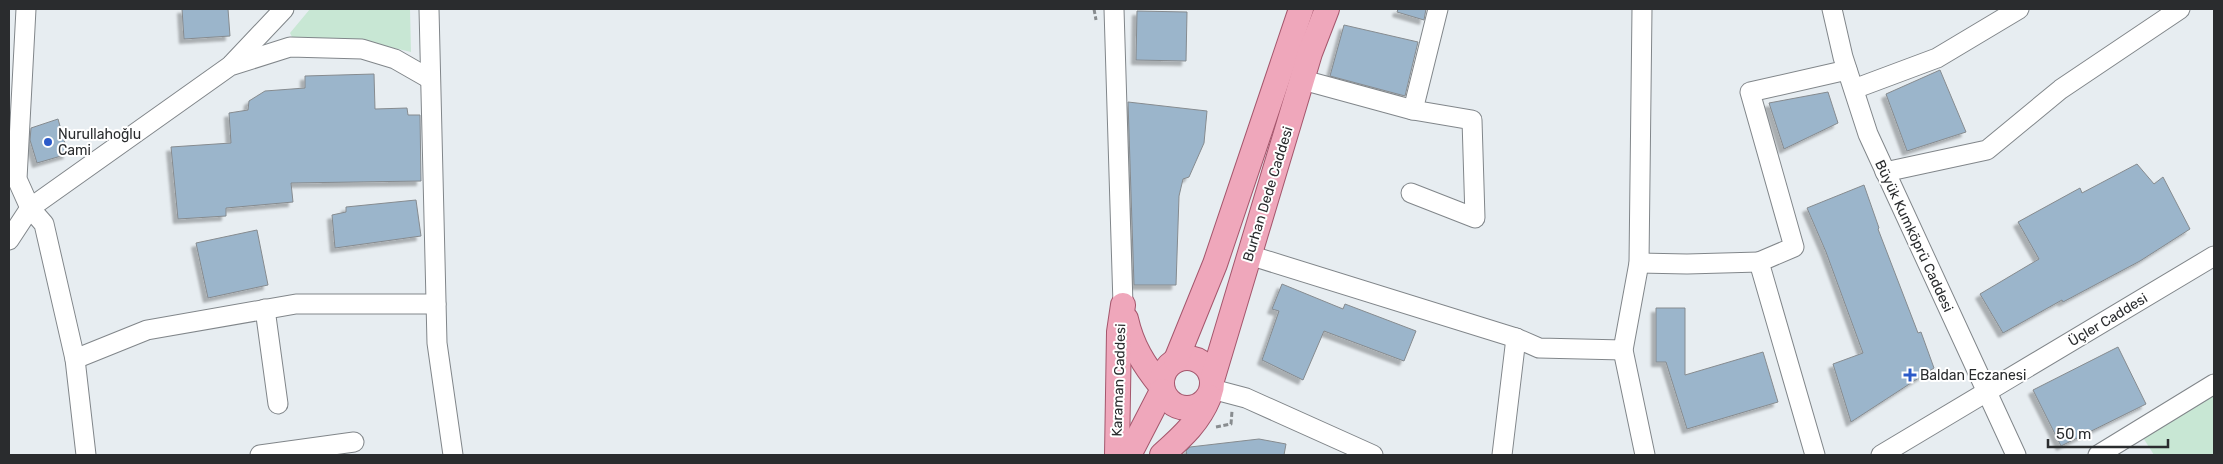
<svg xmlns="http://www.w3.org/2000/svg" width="2223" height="464" font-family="Rubik,sans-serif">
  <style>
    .green { fill: #c8e7d4 }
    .building { fill: #9bb5cb; stroke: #868b8f; filter: url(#shadow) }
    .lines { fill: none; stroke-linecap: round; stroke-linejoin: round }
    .minor-casing { stroke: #81868a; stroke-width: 21 }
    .major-casing { stroke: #a4566c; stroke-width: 26 }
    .path { stroke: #888c8f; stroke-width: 3; stroke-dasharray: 5 2.5; stroke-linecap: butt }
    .minor { stroke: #fff; stroke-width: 19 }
    .major { stroke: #efa7bb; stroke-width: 24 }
    .poi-dot { fill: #2b5ac9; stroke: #fff; stroke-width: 2 }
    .labels { text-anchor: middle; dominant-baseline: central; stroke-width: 4; stroke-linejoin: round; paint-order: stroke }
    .poi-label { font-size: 14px; fill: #2a2c2e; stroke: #fff; text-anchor: start }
    .street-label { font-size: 14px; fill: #2a2c2e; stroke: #fff }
  </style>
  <defs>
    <filter id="shadow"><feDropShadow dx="-4.5" dy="4.5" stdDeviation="1" flood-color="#0004"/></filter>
  </defs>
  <rect width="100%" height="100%" fill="#e7edf1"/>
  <!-- green -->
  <g class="green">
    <path d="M310 9H410L411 52 356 39 294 41 290 33Z"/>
    <path d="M2214 393V455H2154L2142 436Z"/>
  </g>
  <!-- building -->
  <g class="building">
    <path d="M182 9H228L230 36 184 39Z"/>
    <path d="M1398 9H1426L1424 20 1397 12Z"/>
    <path d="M1137 11 1187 12 1186 61 1136 60Z"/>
    <path d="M1344 25 1418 42 1405 96 1330 76Z"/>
    <path d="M1940 70 1966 132 1907 151 1886 94Z"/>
    <path d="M374 74 375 109 407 108 408 115H420L421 181 291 183 293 202 226 208V216L178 219 171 147 231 143 229 113 248 110 249 101 265 91 305 88V76Z"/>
    <path d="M1828 92 1838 123 1784 149 1769 103Z"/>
    <path d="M1128 102 1207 111 1204 143 1189 177 1183 179 1179 196 1176 285H1134Z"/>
    <path d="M58 119 68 154 37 163 30 140 31 128Z"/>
    <path d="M2137 164 2154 184 2163 177 2190 229 2140 261 2063 302 2062 300 2003 333 1980 294 2039 259 2018 222 2080 188 2082 193Z"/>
    <path d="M1864 185 1879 228 1878 229 1918 333 1921 332 1934 368 1851 422 1833 364 1863 353 1826 252 1807 208Z"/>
    <path d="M416 200 421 236 335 248 332 215 346 212V207Z"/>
    <path d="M257 230 268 285 208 298 196 243Z"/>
    <path d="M1282 284 1343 309 1345 304 1416 331 1404 361 1324 331 1303 380 1262 360 1279 311 1272 309Z"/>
    <path d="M1656 308H1685V375L1763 352 1778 402 1687 429 1666 362H1656Z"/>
    <path d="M2118 347 2146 404 2061 446 2033 390Z"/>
    <path d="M1259 439 1286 444 1284 455H1187L1186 451 1190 447Z"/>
  </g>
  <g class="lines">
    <!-- minor casing -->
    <g class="minor-casing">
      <g id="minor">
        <path d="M26 9 17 179 30 208 44 224 75 359 86 455"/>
        <path d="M429 9 437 343 453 455"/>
        <path d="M1114 9 1123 305"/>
        <path d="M1642 9 1639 263 1623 350 1645 455"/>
        <path d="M1832 9 1843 57 1868 134 2016 455"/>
        <path d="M232 64 284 9"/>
        <path d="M1303 80 1413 110 1472 120 1475 218 1411 193"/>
        <path d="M1854 89 1937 58 2019 9"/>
        <path d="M1413 110 1438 9"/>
        <path d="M1885 172 1987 150 2061 89 2180 9"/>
        <path d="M9 240 30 208 230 66 290 47 362 49 395 59 430 79"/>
        <path d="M1249 255 1516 338 1539 348 1623 350"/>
        <path d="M1639 263 1687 264 1759 262"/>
        <path d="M265 309 278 404"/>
        <path d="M75 359 147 330 296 304H436"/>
        <path d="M1212 389 1246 398 1373 455"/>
        <path d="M260 455 354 442"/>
        <path d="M1502 455 1516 338"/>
        <path d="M1815 455 1759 262 1794 247 1750 92 1847 70"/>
        <path d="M1881 455 2214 256"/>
        <path d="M2098 455 2214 384"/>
      </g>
    </g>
    <!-- major casing -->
    <g class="major-casing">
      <g id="major">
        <path d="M1126 319C1132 346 1144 365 1161 386"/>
        <circle cx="1187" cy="383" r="25"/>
        <path d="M1176 360 1215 264 1301 9"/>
        <path d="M1212 380 1310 53 1327 9"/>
        <path d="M1117 455 1119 332 1123 305"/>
        <path d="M1129 455 1162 391"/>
        <path d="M1162 455C1182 437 1199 422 1209 397"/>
      </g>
    </g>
    <!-- path -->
    <g class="path">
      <path d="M1094 9 1096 20"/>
      <path d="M1216 427 1231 424 1232 411"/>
    </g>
    <!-- minor -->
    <use href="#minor" class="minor"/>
    <!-- major -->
    <use href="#major" class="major"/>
  </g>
  <!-- markers -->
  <g class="poi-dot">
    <circle cx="48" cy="142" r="5"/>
    <path d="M1907.5 367.5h5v5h5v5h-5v5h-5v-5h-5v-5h5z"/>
  </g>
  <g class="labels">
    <!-- poi labels -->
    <g class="poi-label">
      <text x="58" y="134">Nurullahoğlu<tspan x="58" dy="16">Cami</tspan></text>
      <text x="1920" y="375">Baldan Eczanesi</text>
    </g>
    <!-- street labels -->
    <g class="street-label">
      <text transform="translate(1268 194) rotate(-73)">Burhan Dede Caddesi</text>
      <text transform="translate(1914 236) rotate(65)">Büyük Kumköprü Caddesi</text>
      <text transform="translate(2108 320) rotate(-31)">Üçler Caddesi</text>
      <text transform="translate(1119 380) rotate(-88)">Karaman Caddesi</text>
    </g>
  </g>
  <!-- border -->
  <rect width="2223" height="464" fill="none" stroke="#2a2c2e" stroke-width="20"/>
  <!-- scale -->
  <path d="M2048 439v8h120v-8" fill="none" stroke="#2a2c2e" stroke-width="2.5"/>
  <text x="2056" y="439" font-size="15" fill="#2a2c2e" stroke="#ffffff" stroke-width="4" paint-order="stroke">50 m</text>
</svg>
